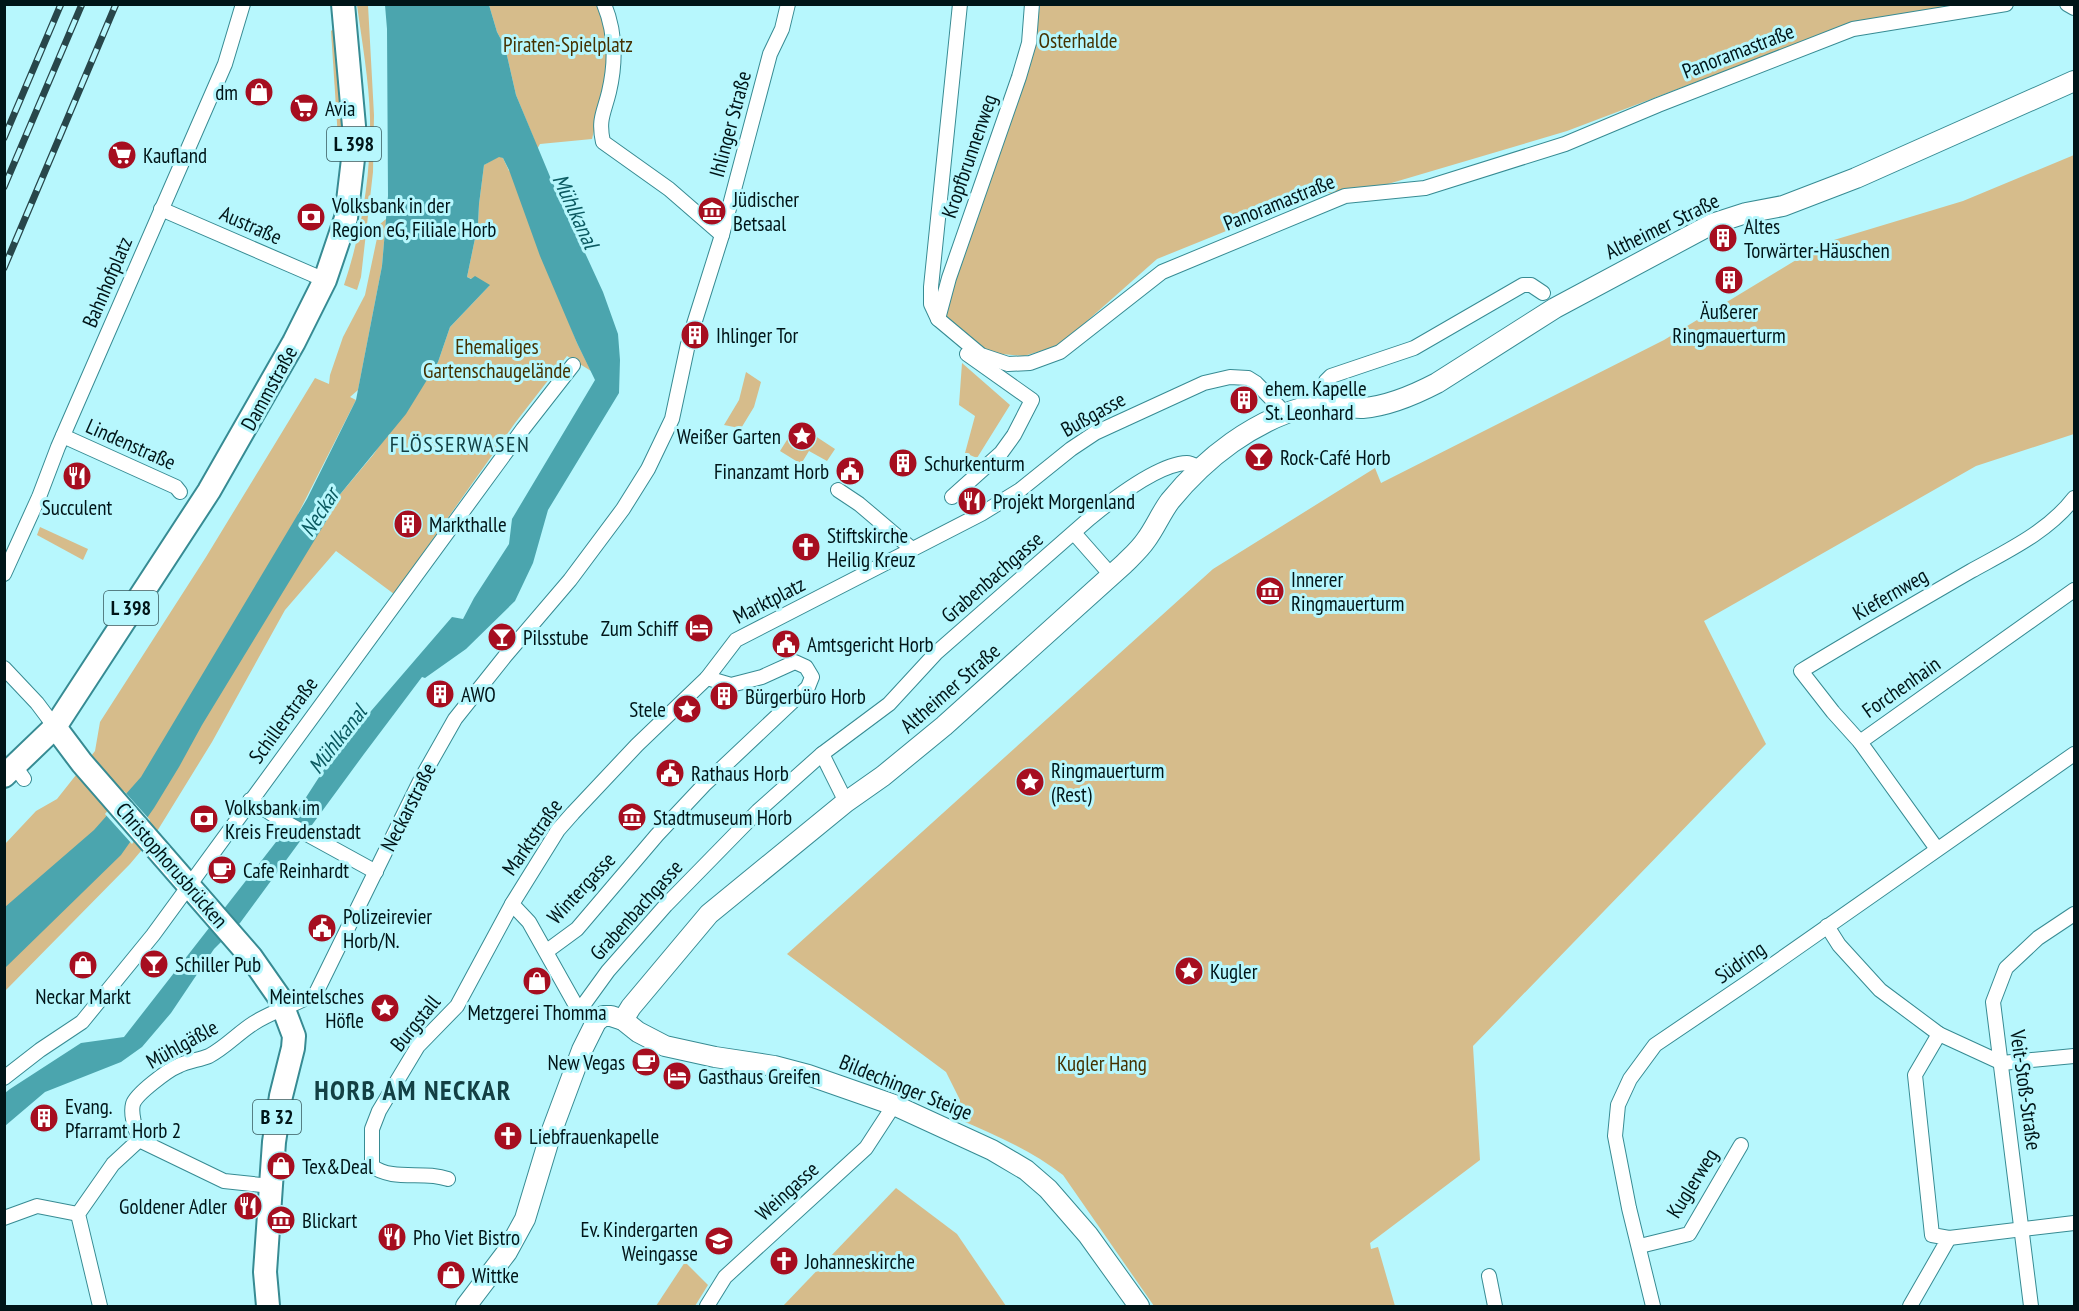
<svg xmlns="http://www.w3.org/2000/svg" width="2079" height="1311" font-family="'PT Sans Narrow',sans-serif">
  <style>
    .green { fill: #d6bc8b }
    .water { fill: #4ba5ae }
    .pier { fill: #b7f7fd }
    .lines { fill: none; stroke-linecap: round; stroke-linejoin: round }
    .street-casing { stroke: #378b93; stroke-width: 16 }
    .secondary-casing { stroke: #378b93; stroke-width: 22 }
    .primary-casing { stroke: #378b93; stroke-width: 26 }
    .street { stroke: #fff; stroke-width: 14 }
    .secondary { stroke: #fff; stroke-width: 20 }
    .primary { stroke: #fff; stroke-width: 22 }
    .rail-casing { stroke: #28464a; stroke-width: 7 }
    .rail { stroke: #b7f7fd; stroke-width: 4.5; stroke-dasharray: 14; stroke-linecap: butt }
    .labels { text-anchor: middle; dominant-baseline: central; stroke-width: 6; stroke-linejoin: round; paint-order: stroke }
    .shield { fill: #b7f7fd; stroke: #37595d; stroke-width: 1.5 }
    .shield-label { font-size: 20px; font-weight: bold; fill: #001518 }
    .park-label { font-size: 21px; fill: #453100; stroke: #b7f7fd }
    .street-label { font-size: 21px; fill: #001518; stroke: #b7f7fd }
    .poi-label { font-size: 21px; fill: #001518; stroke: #b7f7fd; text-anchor: start }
    .water-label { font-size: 22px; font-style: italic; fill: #0b5a61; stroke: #b7f7fd }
    .neighbourhood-label { font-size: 22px; letter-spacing: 1.5px; fill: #134044; stroke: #b7f7fd }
    .district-label { font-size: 27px; font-weight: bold; letter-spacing: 1.5px; fill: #134044; stroke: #b7f7fd }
  </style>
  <rect width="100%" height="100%" fill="#b7f7fd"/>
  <!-- green -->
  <g class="green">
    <path d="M357 5H368L374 115 373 172 361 277 357 290 344 285C362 231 371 175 370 118 369 81 362 42 357 5Z"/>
    <path d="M489 5H597L607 34 610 63 592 139 540 144 516 186 577 343 591 371 567 356 515 423 394 594 336 551 285 610 212 742 156 833 130 864 5 991V844L36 811 57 799 95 751 100 722 206 557 315 378 329 384 330 375 343 337 365 295 380 224 386 219 382 266 358 390 350 397 356 400 298 514 325 523 337 498 373 455 438 362 450 327 489 286 467 277 478 224 479 204 484 165 499 156 503 158 509 171 534 139 516 95 505 47 497 32Z"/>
    <path d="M1040 5H1952L1849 24 1567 131 1388 184 1315 195 1157 259 1070 336 1054 347 1024 356 979 352 935 309 1034 51Z"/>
    <path d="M335 28 345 131 338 138 331 31Z"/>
    <path d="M2074 155V434L1976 466 1704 621 1766 744 1473 1046 1480 1160 1370 1243 1371 1249 1378 1247 1395 1306H1154L1063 1175C1031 1150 995 1135 958 1119L960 1100 946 1072 787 954 1213 569 1375 468 1381 483 1664 340 1824 243 1963 201Z"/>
    <path d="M962 363 1010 405 977 458 965 453 975 416 959 405Z"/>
    <path d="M746 372 761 382 754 407 740 430 734 427 724 425 739 400Z"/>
    <path d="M797 424 835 449 827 461 809 451 801 464 780 451Z"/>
    <path d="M40 527 88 549 83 560 37 535Z"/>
    <path d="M896 1188 957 1234 1006 1306H783Z"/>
    <path d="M685 1262 708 1285 695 1306H656Z"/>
  </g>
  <!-- water -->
  <path class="water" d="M385 5H489L497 32 505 47 516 95 551 179 603 292 618 334 620 360 619 393 548 510 533 563 515 601 466 649 425 678 422 677 364 754 240 923 214 949 171 1013 142 1047 121 1062 45 1092 5 1126V1093L10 1089 81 1043 124 1037 283 833 334 754 452 617 463 619 474 598 509 544 512 519 595 380 577 343 540 256 509 170 503 158 499 157 484 165 479 204 478 224 467 277 471 279 475 276 490 285 450 327 438 362 406 414 337 498 325 523 202 725 179 767 154 808 121 855 5 968V907L94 830 141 777 307 499 356 400 382 266 388 196 387 29Z"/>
  <!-- pier -->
  <path class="pier" d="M124 791 150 820 132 844 105 814Z"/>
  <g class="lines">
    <!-- street casing -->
    <g class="street-casing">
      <g id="street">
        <path d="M604 4C616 33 616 62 609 92 604 113 598 119 603 142L669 189 722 235"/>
        <path d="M960 4 931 287V304L938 319 981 355 1008 364 1030 363 1060 352 1162 272 1345 196 1425 188 1565 144 1658 105 1853 29 2006 4"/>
        <path d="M2067 4 2074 8"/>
        <path d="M161 209 325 280"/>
        <path d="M938 319 949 278 1019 77 1029 43 1032 4"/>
        <path d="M694 324 722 235 770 54 782 29 788 4"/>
        <path d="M1313 405 1326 381 1331 376 1414 348 1523 285H1531L1543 293"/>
        <path d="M63 436 176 487 180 492"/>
        <path d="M838 490 859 504 912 549"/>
        <path d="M952 497 1001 453 1014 435 1032 400 967 354"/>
        <path d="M1074 533 1111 575"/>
        <path d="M4 574 39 497 58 447 225 64 243 4"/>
        <path d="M4 668 37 703 55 727"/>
        <path d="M1860 742 1833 712 1801 671C1857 637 1914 604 1971 571 2007 551 2048 532 2074 498"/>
        <path d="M822 754 846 802"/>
        <path d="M15 766 24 779"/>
        <path d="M250 800 283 821 376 872"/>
        <path d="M1937 849 1860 742 2074 590"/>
        <path d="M1827 926 1839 945 1880 990 1939 1034 2002 1063 2074 1056"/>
        <path d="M547 951 577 929 657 835 704 785 808 687 812 677 806 667 795 662 762 677 731 685 707 678"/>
        <path d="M579 1011 608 971 666 905 758 811 822 754 889 704 936 653 1090 518C1112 500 1158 464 1187 463 1191 463 1196 466 1200 468"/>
        <path d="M596 1022 579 1011 529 922 512 904 558 830 573 813 637 745 707 678 736 640 981 514 1020 490 1071 449 1095 433 1204 383 1230 377 1248 378 1256 383 1285 413"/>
        <path d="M4 1078 40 1050 82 1022 153 935 523 429 573 365"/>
        <path d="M448 1179C424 1170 393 1182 372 1166V1129L379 1111 418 1046 457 1006 512 904"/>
        <path d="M271 1186 224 1181 139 1140C136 1130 130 1115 133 1104 136 1094 168 1070 178 1066 188 1061 199 1060 209 1056 226 1047 238 1033 254 1023 274 1010 296 1005 316 993L421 779 455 719 506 655 570 580 623 509 648 469 672 419 688 344"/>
        <path d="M4 1218 37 1206 78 1214"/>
        <path d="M1949 1238 2074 1223"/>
        <path d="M1640 1246 1689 1234 1741 1145"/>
        <path d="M1489 1276 1495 1306"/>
        <path d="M100 1306 78 1214 113 1164 139 1140"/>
        <path d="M707 1306 725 1277 866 1148 894 1105"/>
        <path d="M1653 1306 1629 1208 1615 1136 1618 1105 1630 1079 1655 1045 1751 980 2074 754"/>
        <path d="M1910 1306 1949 1238 1932 1235 1915 1075 1939 1034"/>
        <path d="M2031 1306 1993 1002 2006 968 2038 938 2074 914"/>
      </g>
    </g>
    <!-- secondary casing -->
    <g class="secondary-casing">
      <g id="secondary">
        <path d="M623 1020 631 1007 709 914 846 802 883 776 944 726 1124 564C1132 556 1140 549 1146 540 1155 528 1161 513 1170 501 1206 457 1253 421 1308 406 1326 401 1345 409 1363 408 1389 406 1414 395 1437 383L1555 308 1712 224 1746 213 1783 206 1856 178 2074 81"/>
        <path d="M466 1306 507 1252 525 1219 551 1133 582 1050 596 1022 603 1016H611L623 1020 638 1032 665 1046 715 1057 774 1066 808 1075 894 1105 992 1150 1026 1170 1048 1189 1088 1235 1139 1306"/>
      </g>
    </g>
    <!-- primary casing -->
    <g class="primary-casing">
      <g id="primary">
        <path d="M55 727 82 763 251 957 279 997 283 1007 294 1036 293 1048 281 1096 274 1142 265 1272 268 1306"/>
        <path d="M4 776 55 727 209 491 294 342 325 280 346 218 353 159 354 126 343 4"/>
      </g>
    </g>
    <!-- street -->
    <use href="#street" class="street"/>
    <!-- secondary -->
    <use href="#secondary" class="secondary"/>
    <!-- primary -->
    <use href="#primary" class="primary"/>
    <!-- rail casing -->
    <g class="rail-casing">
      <g id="rail">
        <path d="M4 138 61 4"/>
        <path d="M4 187 82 4"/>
        <path d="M4 268 116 4"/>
      </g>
    </g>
    <!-- rail -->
    <use href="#rail" class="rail"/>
  </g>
  <!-- icons -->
  <defs>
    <g id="shop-disc" transform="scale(1.5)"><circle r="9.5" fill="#a60e20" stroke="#b7f7fd"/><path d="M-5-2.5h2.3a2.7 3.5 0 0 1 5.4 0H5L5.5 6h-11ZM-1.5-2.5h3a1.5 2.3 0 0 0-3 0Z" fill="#fff"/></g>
    <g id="supermarket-disc" transform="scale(1.5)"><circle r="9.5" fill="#a60e20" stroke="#b7f7fd"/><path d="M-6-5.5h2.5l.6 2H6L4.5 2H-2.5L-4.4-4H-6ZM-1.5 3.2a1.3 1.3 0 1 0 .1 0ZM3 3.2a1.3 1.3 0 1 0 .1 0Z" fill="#fff"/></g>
    <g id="museum-disc" transform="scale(1.5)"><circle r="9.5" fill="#a60e20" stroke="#b7f7fd"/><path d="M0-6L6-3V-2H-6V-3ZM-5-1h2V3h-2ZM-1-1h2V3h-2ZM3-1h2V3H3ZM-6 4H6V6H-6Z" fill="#fff"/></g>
    <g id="bank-disc" transform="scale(1.5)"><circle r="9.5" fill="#a60e20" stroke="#b7f7fd"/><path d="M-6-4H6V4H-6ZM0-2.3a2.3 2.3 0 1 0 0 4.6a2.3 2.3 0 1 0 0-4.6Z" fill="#fff"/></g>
    <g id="building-disc" transform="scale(1.5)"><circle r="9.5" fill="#a60e20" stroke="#b7f7fd"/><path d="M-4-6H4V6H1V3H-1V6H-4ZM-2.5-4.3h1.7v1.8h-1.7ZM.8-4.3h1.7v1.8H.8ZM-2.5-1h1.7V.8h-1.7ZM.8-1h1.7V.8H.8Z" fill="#fff"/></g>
    <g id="sight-disc" transform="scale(1.5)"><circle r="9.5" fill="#a60e20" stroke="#b7f7fd"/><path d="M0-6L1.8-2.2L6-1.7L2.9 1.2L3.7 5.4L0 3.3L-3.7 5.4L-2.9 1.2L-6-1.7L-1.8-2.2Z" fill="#fff"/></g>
    <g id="bar-disc" transform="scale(1.5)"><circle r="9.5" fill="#a60e20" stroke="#b7f7fd"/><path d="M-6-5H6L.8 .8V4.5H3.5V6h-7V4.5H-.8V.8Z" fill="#fff"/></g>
    <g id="civic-disc" transform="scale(1.5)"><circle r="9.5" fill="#a60e20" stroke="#b7f7fd"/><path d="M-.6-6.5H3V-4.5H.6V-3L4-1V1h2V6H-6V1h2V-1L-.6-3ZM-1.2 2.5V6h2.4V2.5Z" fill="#fff"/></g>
    <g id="restaurant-disc" transform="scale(1.5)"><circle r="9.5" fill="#a60e20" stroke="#b7f7fd"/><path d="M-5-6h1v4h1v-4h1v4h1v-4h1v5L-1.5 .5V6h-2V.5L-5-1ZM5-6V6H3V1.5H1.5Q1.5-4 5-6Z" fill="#fff"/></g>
    <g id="church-disc" transform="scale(1.5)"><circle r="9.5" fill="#a60e20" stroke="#b7f7fd"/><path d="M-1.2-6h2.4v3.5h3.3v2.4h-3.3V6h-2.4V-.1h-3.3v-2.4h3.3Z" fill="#fff"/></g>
    <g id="hotel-disc" transform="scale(1.5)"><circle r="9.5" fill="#a60e20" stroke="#b7f7fd"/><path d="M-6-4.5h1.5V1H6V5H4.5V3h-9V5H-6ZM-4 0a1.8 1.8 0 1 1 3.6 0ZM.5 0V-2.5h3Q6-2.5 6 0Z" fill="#fff"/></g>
    <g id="cafe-disc" transform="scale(1.5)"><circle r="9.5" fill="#a60e20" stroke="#b7f7fd"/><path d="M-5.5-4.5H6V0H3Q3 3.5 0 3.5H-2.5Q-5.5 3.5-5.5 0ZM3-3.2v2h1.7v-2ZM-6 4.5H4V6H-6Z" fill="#fff"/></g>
    <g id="school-disc" transform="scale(1.5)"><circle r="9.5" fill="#a60e20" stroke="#b7f7fd"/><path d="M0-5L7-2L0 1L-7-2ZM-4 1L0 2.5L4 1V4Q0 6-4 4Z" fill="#fff"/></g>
  </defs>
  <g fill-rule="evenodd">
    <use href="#shop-disc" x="259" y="92"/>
    <use href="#supermarket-disc" x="304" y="108"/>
    <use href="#supermarket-disc" x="122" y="155"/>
    <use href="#museum-disc" x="712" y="211"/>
    <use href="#bank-disc" x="311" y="217"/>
    <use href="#building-disc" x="1723" y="238"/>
    <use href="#building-disc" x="1729" y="280"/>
    <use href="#building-disc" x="695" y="335"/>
    <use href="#building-disc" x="1244" y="400"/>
    <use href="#sight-disc" x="802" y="436"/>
    <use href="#bar-disc" x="1259" y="457"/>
    <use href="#building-disc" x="903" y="463"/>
    <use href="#civic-disc" x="850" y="471"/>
    <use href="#restaurant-disc" x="77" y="476"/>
    <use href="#restaurant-disc" x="972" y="501"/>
    <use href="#building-disc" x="408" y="524"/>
    <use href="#church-disc" x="806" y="547"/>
    <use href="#museum-disc" x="1270" y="591"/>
    <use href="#hotel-disc" x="699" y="628"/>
    <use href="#bar-disc" x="502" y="637"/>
    <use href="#civic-disc" x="786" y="644"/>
    <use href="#building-disc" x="440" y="694"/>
    <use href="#building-disc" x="724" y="696"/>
    <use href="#sight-disc" x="687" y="709"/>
    <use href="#civic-disc" x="670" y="773"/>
    <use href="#sight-disc" x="1030" y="782"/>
    <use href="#museum-disc" x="632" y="817"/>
    <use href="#bank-disc" x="204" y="819"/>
    <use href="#cafe-disc" x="222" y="870"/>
    <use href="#civic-disc" x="322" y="928"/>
    <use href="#bar-disc" x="154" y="964"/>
    <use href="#shop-disc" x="83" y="965"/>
    <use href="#sight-disc" x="1189" y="971"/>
    <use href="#shop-disc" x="537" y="981"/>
    <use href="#sight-disc" x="385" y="1008"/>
    <use href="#cafe-disc" x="646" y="1062"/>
    <use href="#hotel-disc" x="677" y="1076"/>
    <use href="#building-disc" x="44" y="1118"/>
    <use href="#church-disc" x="508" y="1136"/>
    <use href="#shop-disc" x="281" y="1166"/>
    <use href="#restaurant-disc" x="248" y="1206"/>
    <use href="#museum-disc" x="281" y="1220"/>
    <use href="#restaurant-disc" x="392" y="1237"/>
    <use href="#school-disc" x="719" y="1241"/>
    <use href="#church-disc" x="784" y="1261"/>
    <use href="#shop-disc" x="451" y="1275"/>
  </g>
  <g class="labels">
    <!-- shield labels -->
    <g class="shield">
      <rect x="327" y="127" width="54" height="34" rx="4.5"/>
      <rect x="104" y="591" width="54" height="34" rx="4.5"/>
      <rect x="253" y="1100" width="48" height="34" rx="4.5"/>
    </g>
    <g class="shield-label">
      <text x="354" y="144">L 398</text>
      <text x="131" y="608">L 398</text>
      <text x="277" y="1117">B 32</text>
    </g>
    <!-- park labels -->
    <g class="park-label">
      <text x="1078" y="40">Osterhalde</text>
      <text x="568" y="44">Piraten-Spielplatz</text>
      <text x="497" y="346">Ehemaliges<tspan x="497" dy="24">Gartenschaugelände</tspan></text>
      <text x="1102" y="1063">Kugler Hang</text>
    </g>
    <!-- street labels -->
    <g class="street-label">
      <text transform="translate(1738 51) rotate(-21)">Panoramastraße</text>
      <text transform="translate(730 124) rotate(-75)">Ihlinger Straße</text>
      <text transform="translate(969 156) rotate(-71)">Kropfbrunnenweg</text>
      <text transform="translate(1279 202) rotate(-22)">Panoramastraße</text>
      <text transform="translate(251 225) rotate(24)">Austraße</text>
      <text transform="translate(1662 226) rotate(-26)">Altheimer Straße</text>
      <text transform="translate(107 282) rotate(-67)">Bahnhofplatz</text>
      <text transform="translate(269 388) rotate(-61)">Dammstraße</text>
      <text transform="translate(1093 414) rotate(-29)">Bußgasse</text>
      <text transform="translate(131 444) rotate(24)">Lindenstraße</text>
      <text transform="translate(992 577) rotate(-41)">Grabenbachgasse</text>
      <text transform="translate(1890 594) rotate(-30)">Kiefernweg</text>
      <text transform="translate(769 600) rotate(-27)">Marktplatz</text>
      <text transform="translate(1901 687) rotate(-35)">Forchenhain</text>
      <text transform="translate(950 688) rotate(-41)">Altheimer Straße</text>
      <text transform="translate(283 720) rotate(-54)">Schillerstraße</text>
      <text transform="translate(408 807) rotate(-63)">Neckarstraße</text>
      <text transform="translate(532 837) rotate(-55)">Marktstraße</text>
      <text transform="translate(172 865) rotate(49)">Christophorusbrücken</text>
      <text transform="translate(581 888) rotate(-47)">Wintergasse</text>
      <text transform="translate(636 910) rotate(-48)">Grabenbachgasse</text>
      <text transform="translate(1740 962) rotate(-35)">Südring</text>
      <text transform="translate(415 1023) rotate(-51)">Burgstall</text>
      <text transform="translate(182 1044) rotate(-29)">Mühlgäßle</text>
      <text transform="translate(906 1087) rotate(22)">Bildechinger Steige</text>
      <text transform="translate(2026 1090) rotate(82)">Veit-Stoß-Straße</text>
      <text transform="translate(1692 1183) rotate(-58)">Kuglerweg</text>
      <text transform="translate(787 1191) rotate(-42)">Weingasse</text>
    </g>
    <!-- poi labels -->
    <g class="poi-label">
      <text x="238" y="92" text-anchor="end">dm</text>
      <text x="325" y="108">Avia</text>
      <text x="143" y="155">Kaufland</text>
      <text x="733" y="199">Jüdischer<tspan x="733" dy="24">Betsaal</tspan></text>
      <text x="332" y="205">Volksbank in der<tspan x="332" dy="24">Region eG, Filiale Horb</tspan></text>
      <text x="1744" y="226">Altes<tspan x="1744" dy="24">Torwärter-Häuschen</tspan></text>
      <text x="1729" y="311" text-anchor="middle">Äußerer<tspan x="1729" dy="24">Ringmauerturm</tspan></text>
      <text x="716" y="335">Ihlinger Tor</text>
      <text x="1265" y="388">ehem. Kapelle<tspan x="1265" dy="24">St. Leonhard</tspan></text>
      <text x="781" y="436" text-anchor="end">Weißer Garten</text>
      <text x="1280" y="457">Rock-Café Horb</text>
      <text x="924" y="463">Schurkenturm</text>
      <text x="829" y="471" text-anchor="end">Finanzamt Horb</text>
      <text x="993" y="501">Projekt Morgenland</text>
      <text x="77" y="507" text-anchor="middle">Succulent</text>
      <text x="429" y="524">Markthalle</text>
      <text x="827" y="535">Stiftskirche<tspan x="827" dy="24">Heilig Kreuz</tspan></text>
      <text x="1291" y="579">Innerer<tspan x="1291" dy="24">Ringmauerturm</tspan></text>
      <text x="678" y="628" text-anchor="end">Zum Schiff</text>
      <text x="523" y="637">Pilsstube</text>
      <text x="807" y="644">Amtsgericht Horb</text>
      <text x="461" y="694">AWO</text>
      <text x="745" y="696">Bürgerbüro Horb</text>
      <text x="666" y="709" text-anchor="end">Stele</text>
      <text x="1051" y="770">Ringmauerturm<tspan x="1051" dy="24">(Rest)</tspan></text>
      <text x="691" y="773">Rathaus Horb</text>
      <text x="225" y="807">Volksbank im<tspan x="225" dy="24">Kreis Freudenstadt</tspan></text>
      <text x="653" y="817">Stadtmuseum Horb</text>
      <text x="243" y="870">Cafe Reinhardt</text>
      <text x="343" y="916">Polizeirevier<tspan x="343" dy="24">Horb/N.</tspan></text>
      <text x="175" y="964">Schiller Pub</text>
      <text x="1210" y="971">Kugler</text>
      <text x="83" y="996" text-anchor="middle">Neckar Markt</text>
      <text x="364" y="996" text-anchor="end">Meintelsches<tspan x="364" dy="24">Höfle</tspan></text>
      <text x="537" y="1012" text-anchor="middle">Metzgerei Thomma</text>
      <text x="625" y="1062" text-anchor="end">New Vegas</text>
      <text x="698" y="1076">Gasthaus Greifen</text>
      <text x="65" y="1106">Evang.<tspan x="65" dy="24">Pfarramt Horb 2</tspan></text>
      <text x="529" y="1136">Liebfrauenkapelle</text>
      <text x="302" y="1166">Tex&amp;Deal</text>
      <text x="227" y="1206" text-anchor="end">Goldener Adler</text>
      <text x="302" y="1220">Blickart</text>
      <text x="698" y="1229" text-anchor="end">Ev. Kindergarten<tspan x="698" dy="24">Weingasse</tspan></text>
      <text x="413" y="1237">Pho Viet Bistro</text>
      <text x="805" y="1261">Johanneskirche</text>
      <text x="472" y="1275">Wittke</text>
    </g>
    <!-- water labels -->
    <g class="water-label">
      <text transform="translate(576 211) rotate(65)">Mühlkanal</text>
      <text transform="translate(319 512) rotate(-57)">Neckar</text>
      <text transform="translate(337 739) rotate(-52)">Mühlkanal</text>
    </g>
    <!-- neighbourhood labels -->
    <g class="neighbourhood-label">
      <text x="460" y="444">FLÖSSERWASEN</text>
    </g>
    <!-- district labels -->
    <g class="district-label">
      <text x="413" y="1090">HORB AM NECKAR</text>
    </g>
  </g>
  <!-- border -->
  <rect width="2079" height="1311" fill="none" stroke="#001518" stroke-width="12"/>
</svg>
